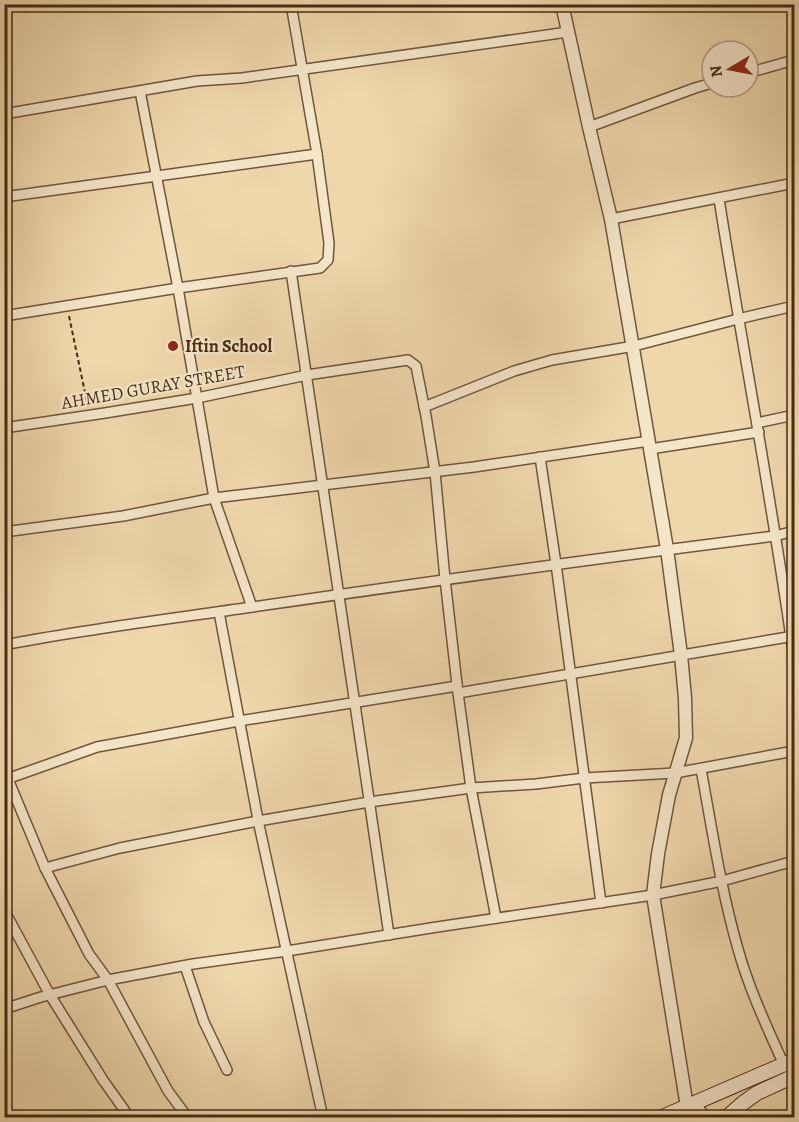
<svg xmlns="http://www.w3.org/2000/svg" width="799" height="1122" font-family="Alegreya,serif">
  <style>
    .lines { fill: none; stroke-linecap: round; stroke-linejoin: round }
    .minor-casing { stroke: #70573a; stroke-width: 12 }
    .tertiary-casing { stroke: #70573a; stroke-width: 15 }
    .secondary-casing { stroke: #462c14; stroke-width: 16 }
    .path { stroke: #462c14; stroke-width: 2; stroke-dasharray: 4.5 3; stroke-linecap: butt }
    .minor { stroke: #f5e5c9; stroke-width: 9 }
    .tertiary { stroke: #f5e5c9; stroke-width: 12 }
    .secondary { stroke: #f5e5c9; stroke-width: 14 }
    .poi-dot { fill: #8f2418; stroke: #f5e5c9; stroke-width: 2 }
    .labels { text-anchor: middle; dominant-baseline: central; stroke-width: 4.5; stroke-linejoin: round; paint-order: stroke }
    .poi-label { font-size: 18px; font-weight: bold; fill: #462c14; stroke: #f5e5c9; text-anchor: start }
    .street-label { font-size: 18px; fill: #462c14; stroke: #f5e5c9 }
  </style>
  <rect width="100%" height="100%" fill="#efd7ac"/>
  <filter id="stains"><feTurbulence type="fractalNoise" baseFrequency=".00333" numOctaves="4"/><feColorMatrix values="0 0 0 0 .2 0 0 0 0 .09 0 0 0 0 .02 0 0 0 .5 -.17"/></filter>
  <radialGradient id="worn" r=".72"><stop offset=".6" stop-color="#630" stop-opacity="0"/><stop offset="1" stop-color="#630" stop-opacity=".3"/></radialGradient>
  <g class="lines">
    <!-- minor casing -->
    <g class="minor-casing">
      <g id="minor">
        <path d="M748 73 794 60"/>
        <path d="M140 91 178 288 214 498 252 607"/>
        <path d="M4 114 197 81 242 78 568 32"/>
        <path d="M589 127 695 88 712 83"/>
        <path d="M4 197 317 154"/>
        <path d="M719 199C743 352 773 505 794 659"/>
        <path d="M611 219 794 183"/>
        <path d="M291 271 389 935"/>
        <path d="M4 316 178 288 320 268 328 260 329 243 317 154 291 4"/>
        <path d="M424 407 514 371 552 360 634 346 738 319 794 306"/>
        <path d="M757 423 794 415"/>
        <path d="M4 428 105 413 197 398 307 375 408 360 416 366 426 416 435 472 445 579 458 693 471 788 496 918"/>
        <path d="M650 449 759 432"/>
        <path d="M540 457 556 564 601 903"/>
        <path d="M4 532 123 516 214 498 474 467 649 441"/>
        <path d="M219 612 259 825 323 1118"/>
        <path d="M4 645C86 629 169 619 252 607 426 582 600 558 775 536L794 531"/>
        <path d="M458 693 794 636"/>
        <path d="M701 769C712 829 721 890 738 949 749 989 767 1027 784 1065"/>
        <path d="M8 779 45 868 89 954 108 980 168 1091 188 1118"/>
        <path d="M4 780 97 747 239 721 457 686"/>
        <path d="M45 868 120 848 258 821 369 802 471 788 536 784 584 778 675 773 794 751"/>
        <path d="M4 910 50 995 103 1080 130 1118"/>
        <path d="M185 966 204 1022 227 1070"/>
        <path d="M4 1009 41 997 108 980 193 964 287 951 437 927 653 895 722 881 794 861"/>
      </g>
    </g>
    <!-- tertiary casing -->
    <g class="tertiary-casing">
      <path id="tertiary" d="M562 4 589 127 611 219 667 549 681 655 685 698 686 738 669 795 658 854 653 895 687 1107"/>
    </g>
    <!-- secondary casing -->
    <g class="secondary-casing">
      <g id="secondary">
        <path d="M687 1107 698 1111 704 1118"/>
        <path d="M660 1118 794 1060"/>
        <path d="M726 1118 743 1103 757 1093 794 1076"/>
      </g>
    </g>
    <!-- path -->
    <path class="path" d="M69 316 88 407"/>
    <!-- minor -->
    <use href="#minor" class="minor"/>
    <!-- tertiary -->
    <use href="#tertiary" class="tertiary"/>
    <!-- secondary -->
    <use href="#secondary" class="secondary"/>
  </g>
  <!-- markers -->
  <circle class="poi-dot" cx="173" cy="346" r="6"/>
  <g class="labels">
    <!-- poi labels -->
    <g class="poi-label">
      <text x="185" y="346">Iftin School</text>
    </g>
    <!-- street labels -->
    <g class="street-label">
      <text transform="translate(153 387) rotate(-10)">AHMED GURAY STREET</text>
    </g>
  </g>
  <!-- margin -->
  <rect width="799" height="1122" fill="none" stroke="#efd7ac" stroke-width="24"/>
  <rect x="6" y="6" width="787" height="1110" fill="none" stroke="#462c14" stroke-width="3"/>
  <rect x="12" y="12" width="775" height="1098" fill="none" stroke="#462c14" stroke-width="1.5"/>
  <!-- north arrow -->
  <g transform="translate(730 69) rotate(260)"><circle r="28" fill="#f5e5c9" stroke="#af9b81" stroke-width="1.5"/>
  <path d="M0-4.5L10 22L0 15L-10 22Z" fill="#8f2418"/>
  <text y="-9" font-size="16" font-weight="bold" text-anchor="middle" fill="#462c14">N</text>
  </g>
  <rect width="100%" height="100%" filter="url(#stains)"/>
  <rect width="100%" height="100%" fill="url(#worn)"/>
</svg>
